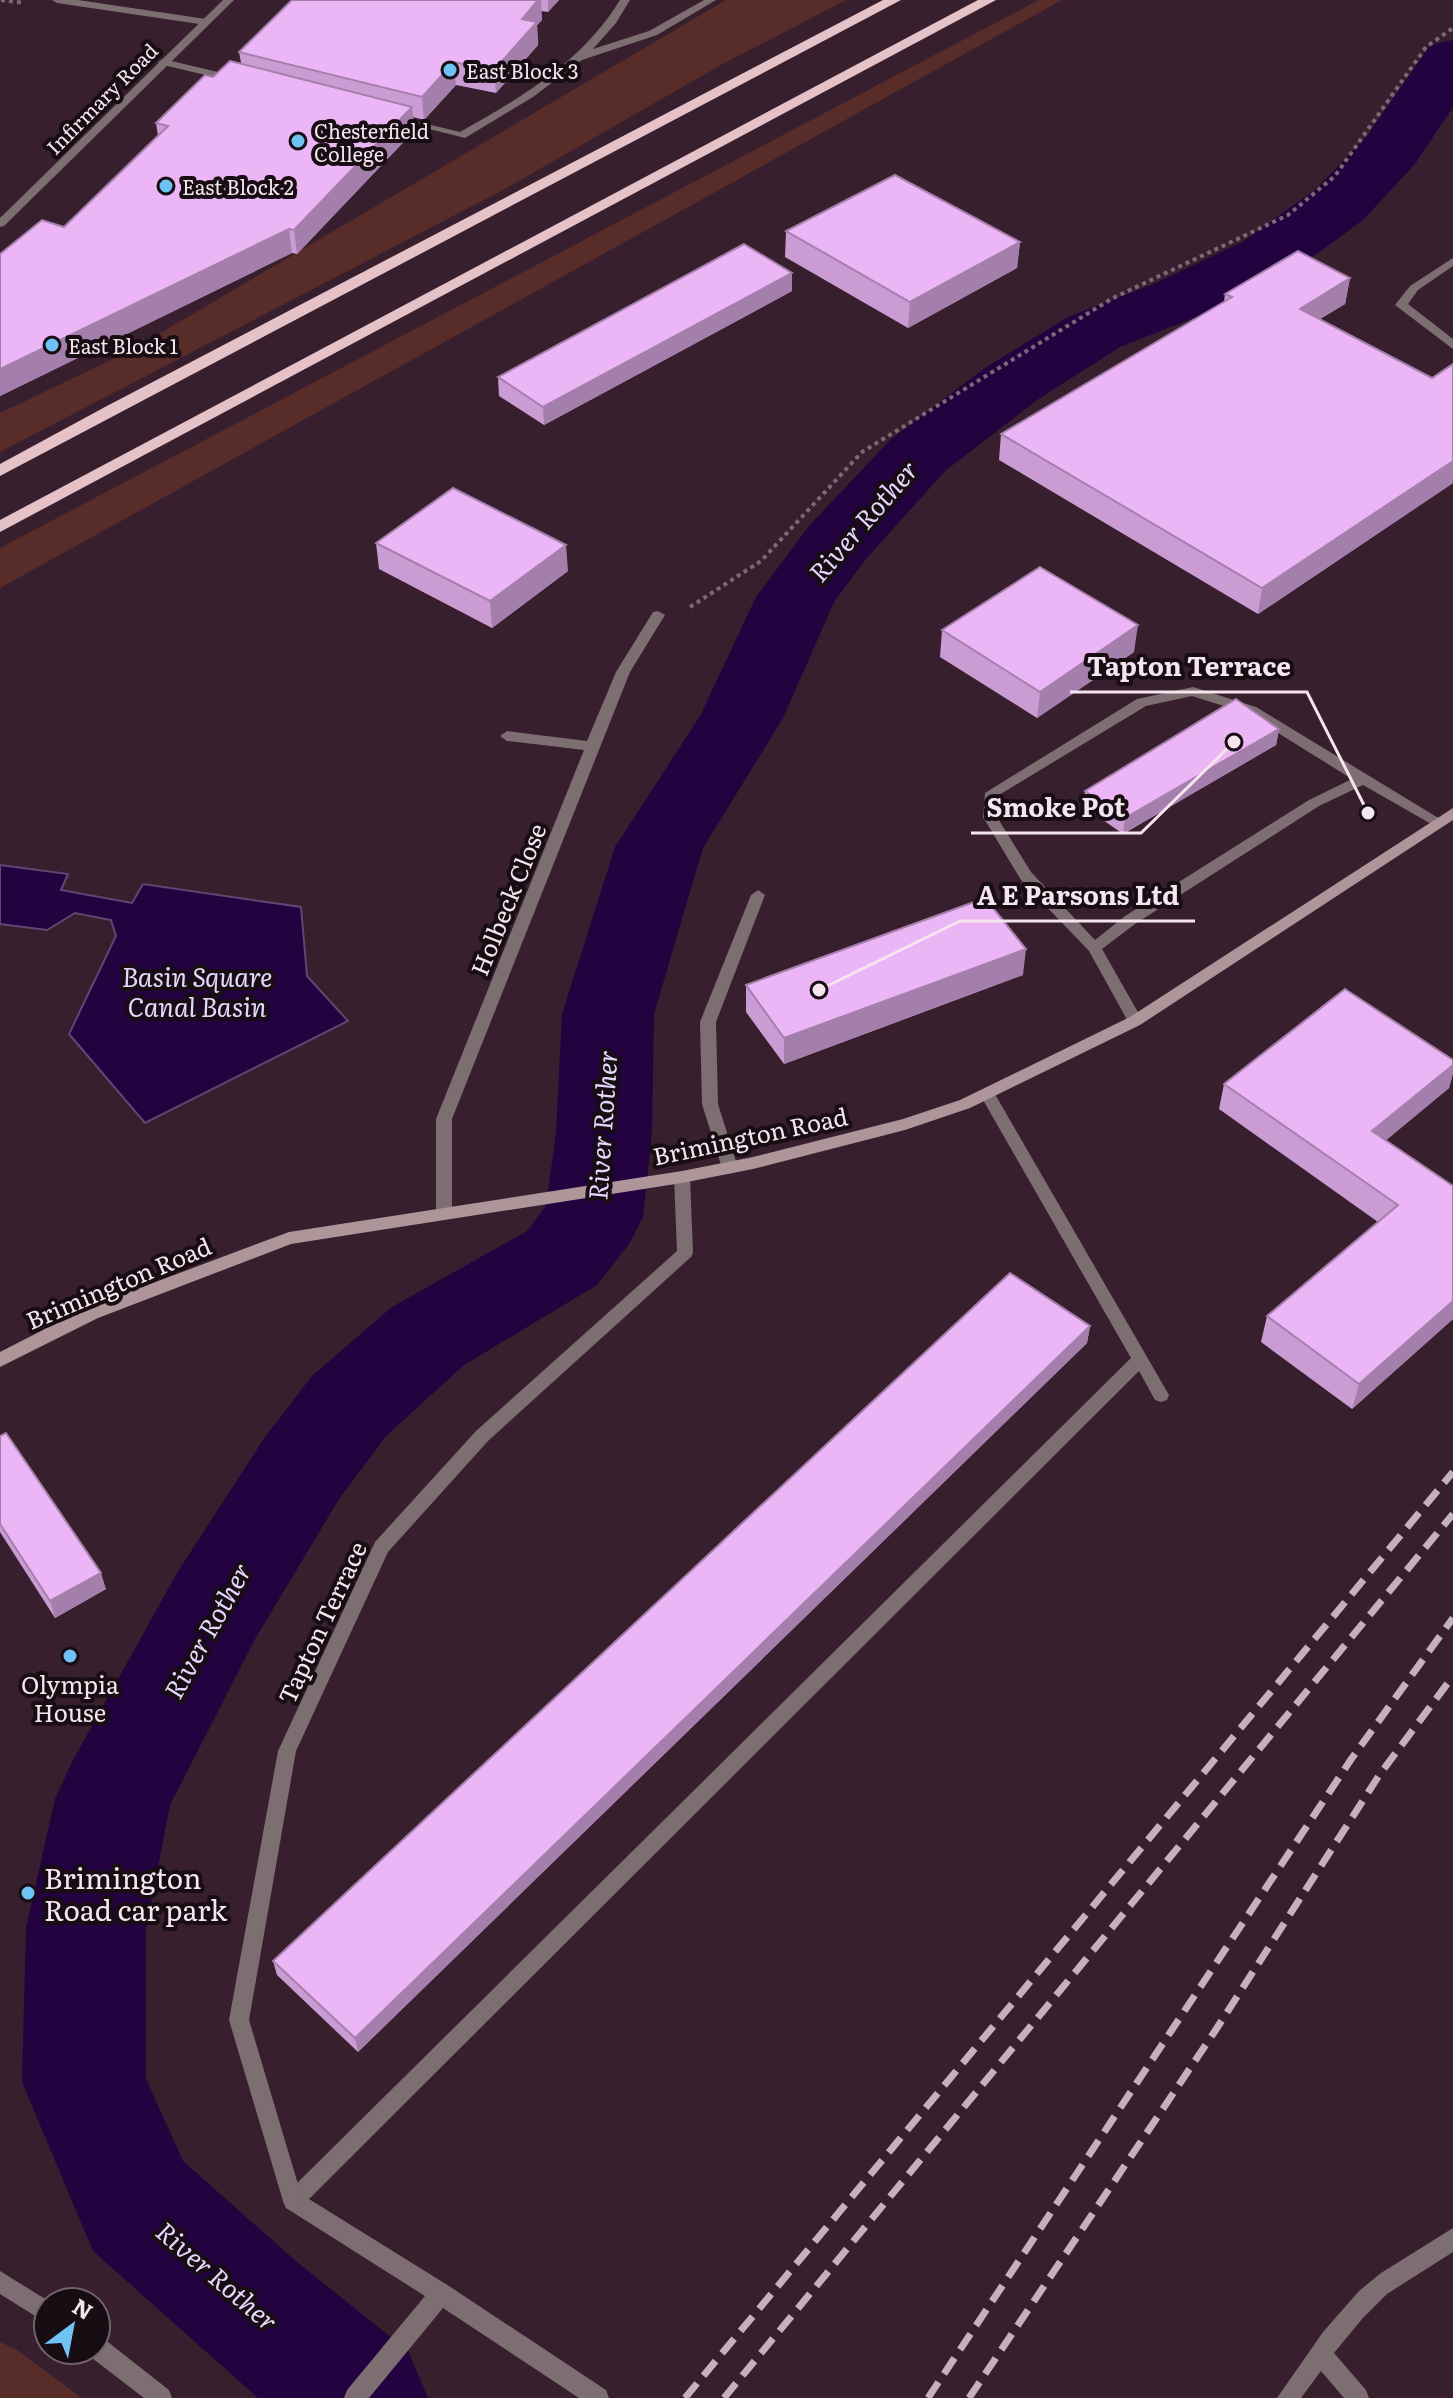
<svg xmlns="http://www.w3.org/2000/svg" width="1453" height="2398" font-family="Literata,serif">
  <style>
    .green { fill: #582d29 }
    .water { fill: #22023f; stroke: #614674; stroke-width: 2 }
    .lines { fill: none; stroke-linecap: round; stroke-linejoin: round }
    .river { fill: #22023f; fill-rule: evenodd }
    .path { stroke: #7e6875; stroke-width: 4; stroke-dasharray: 4 4; stroke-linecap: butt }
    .service { fill: #7d6e71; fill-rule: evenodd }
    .minor { fill: #7d6e71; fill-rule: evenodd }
    .tertiary { fill: #7d6e71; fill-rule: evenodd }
    .secondary { fill: #ad959a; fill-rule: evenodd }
    .trunk { fill: #e4c2c8; fill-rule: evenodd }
    .rail { stroke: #c3b1bc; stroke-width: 7; stroke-dasharray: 19 10; stroke-linecap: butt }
    .wall { fill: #cb9cd3 }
    .shaded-wall { fill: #a57fac }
    .building { fill: #ecb5f5; stroke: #a57fac; stroke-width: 2 }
    .poi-dot { fill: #6fc2f4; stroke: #180d13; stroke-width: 3 }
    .labels { text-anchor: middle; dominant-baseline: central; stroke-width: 8; stroke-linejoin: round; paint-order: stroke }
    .far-poi-label { font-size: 20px; fill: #f5e5ee; stroke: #180d13; text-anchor: start }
    .far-street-label { font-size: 20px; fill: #f5e5ee; stroke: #180d13 }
    .street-label { font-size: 24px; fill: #f5e5ee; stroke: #180d13 }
    .poi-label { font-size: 24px; fill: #f5e5ee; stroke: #180d13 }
    .water-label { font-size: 26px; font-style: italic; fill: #e4d7fe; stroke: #180d13 }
    .near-poi-label { font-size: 28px; fill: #f5e5ee; stroke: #180d13; text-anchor: start }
    .leader { fill: none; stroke: #f5e5ee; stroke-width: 3 }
    .callout-dot { fill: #f5e5ee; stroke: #180d13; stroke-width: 3 }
    .callout-label { font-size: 26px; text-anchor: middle; font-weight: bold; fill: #f5e5ee; stroke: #180d13; stroke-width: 8; stroke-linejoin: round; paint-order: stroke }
  </style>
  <rect width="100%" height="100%" fill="#371f2e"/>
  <!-- green -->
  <g class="green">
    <path d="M726 0H846L719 66 505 189 0 452V413L128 352Z"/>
    <path d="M1039 0H1062L0 588V548Z"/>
    <path d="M0 2342 17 2350 82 2398H0Z"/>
  </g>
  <!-- water -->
  <path class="water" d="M0 865 68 874 61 890 132 903 143 884 301 907 307 976 348 1021 145 1123 69 1034 116 936 111 920 75 913 47 930 0 924Z"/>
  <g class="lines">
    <!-- river -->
    <path class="river" d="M1453 40V107L1415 164 1363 220 1292 272 1206 313 1120 347 1037 400 945 471 865 560 834 602 783 718 703 848 654 1014 652 1132 643 1217 629 1244 597 1285 464 1365 386 1436 339 1499 255 1639 170 1805 146 1928V2079L183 2161 297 2262 408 2351 428 2398H258L93 2251 22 2082 26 1928 55 1799 72 1762 177 1573 265 1437 312 1376 392 1307 527 1231 546 1206 556 1132 562 1014 615 847 700 716 756 597 809 526 891 439 985 368 1068 317 1156 283 1242 242 1315 190 1367 136 1430 45Z"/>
    <!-- path -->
    <g class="path">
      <path d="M1 0 24 3"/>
      <path d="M690 607 761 561 862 452 1113 298 1288 215 1335 176 1426 47 1453 28"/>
    </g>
    <!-- service -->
    <g class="service">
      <path d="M52 0H78L206 19 211 22 206 25 57 3Z"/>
      <path d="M620 0H630L616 23 593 49 649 31 704 0H716L657 35 582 60 533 97 465 138 389 119 394 116 460 132C521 98 583 61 620 0Z"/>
      <path d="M163 59 239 77 240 79 235 82 159 64 158 62Z"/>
      <path d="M1453 258V266L1418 290 1408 304 1453 339V349L1395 305 1410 286Z"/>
      <path d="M658 611 665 615 630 672 452 1119V1212L450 1216H438L436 1212V1119L584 750 507 741 500 736 507 731 587 741 616 672 653 612Z"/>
      <path d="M1193 687 1256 707 1445 822 1438 827 1433 825 1363 785 1319 806 1135 924 1102 949 1143 1021 1135 1026 1130 1025 1089 951 1021 880 983 817 985 793 1137 699ZM1192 696 1246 713 1352 779 1309 800 1125 916 1095 940 1031 872 997 817 999 795 1146 706Z"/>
      <path d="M758 890 765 895 716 1022 718 1104 738 1168 730 1174 722 1168 702 1104 700 1022 751 895Z"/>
      <path d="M987 1087 992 1089 1169 1395 1167 1400 1161 1402 1155 1400 1139 1371 309 2199 449 2286 606 2390 609 2398H579L443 2308 369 2398H344L347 2390 425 2296 286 2208 283 2201 286 2194 1131 1358 979 1093Z"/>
      <path d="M1453 2228V2252L1387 2294 1362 2319 1334 2353 1366 2390 1369 2398H1344L1321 2371 1301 2398H1277L1323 2332 1359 2291 1381 2273Z"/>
    </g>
    <!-- minor -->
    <g class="minor">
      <path d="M223 0H234L4 226 0 227V218Z"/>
      <path d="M682 1171 690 1177 693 1253 691 1257 488 1441 388 1552 296 1751 249 2020 303 2201 300 2208 293 2211 286 2208 283 2201 229 2020 278 1751 375 1542 476 1431 677 1251 674 1177Z"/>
    </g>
    <!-- tertiary -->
    <g class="tertiary">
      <path d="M0 2271 50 2302H48V2324L0 2294Z"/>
      <path d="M96 2336 104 2339 169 2390 172 2398H144L88 2355 87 2350H96Z"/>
    </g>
    <!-- secondary -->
    <path class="secondary" d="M1453 808V820L1140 1025 970 1108 905 1130 753 1169 682 1183 291 1244 98 1318 0 1367V1352L86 1308 289 1232 682 1171 753 1157 903 1119 960 1100 1130 1017Z"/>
    <!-- trunk -->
    <g class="trunk">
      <path d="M883 0H901L0 476V464L105 407Z"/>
      <path d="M978 0H996L0 532V520Z"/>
    </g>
    <!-- rail -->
    <g class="rail">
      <path d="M685 2398 1453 1472"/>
      <path d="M724 2398 1453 1514"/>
      <path d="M928 2398 1352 1758 1453 1618"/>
      <path d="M969 2398 1215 2031 1380 1774 1453 1676"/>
    </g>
  </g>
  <!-- wall -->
  <g class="wall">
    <path d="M292 0H559L548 12 541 11 542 20 537 25 538 45 496 93 456 85 424 120 413 117 415 130 297 254 292 253 0 396V254L64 227 158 136 156 123 213 77 241 63 239 52Z"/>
    <path d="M786 231 1020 242 1017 268 908 328 785 257Z"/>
    <path d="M1350 278 1345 304 1320 319 1432 378 1453 364V483L1258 614 999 460 1001 434 1224 302 1225 294Z"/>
    <path d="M792 291 544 425 499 396 498 377Z"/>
    <path d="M376 543 568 571 492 628 379 569Z"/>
    <path d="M942 630 1134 652 1037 718 940 657Z"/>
    <path d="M1279 729 1276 745 1123 834 1083 806 1085 791Z"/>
    <path d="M1023 975 784 1064 746 1012V985Z"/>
    <path d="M1453 1060V1073L1449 1088 1386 1140 1453 1186V1319L1352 1409 1261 1342 1267 1316 1378 1222 1219 1109 1224 1084Z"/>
    <path d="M1090 1326 1087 1343 358 2052 277 1975 273 1961Z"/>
    <path d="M0 1436 106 1589 55 1618 0 1532Z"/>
  </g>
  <!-- shaded-wall -->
  <g class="shaded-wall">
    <path d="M538 0H541L542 20 537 25 538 45 496 93 494 70 522 19Z"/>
    <path d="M548 0H559L548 12Z"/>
    <path d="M454 62 456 85 424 120 422 97Z"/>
    <path d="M412 107 415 130 297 254 294 230Z"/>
    <path d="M289 229 292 253 0 396V369Z"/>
    <path d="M1020 242 1017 268 908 328 910 302Z"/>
    <path d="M792 273V291L544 425 543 407Z"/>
    <path d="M1350 278 1345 304 1295 334 1300 309Z"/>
    <path d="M1453 461V483L1258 614 1262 588Z"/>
    <path d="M566 545 568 571 492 628 490 601Z"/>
    <path d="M1138 625 1134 652 1037 718 1040 692Z"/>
    <path d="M1279 729 1276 745 1123 834 1125 818Z"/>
    <path d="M1026 949 1023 975 784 1064V1038Z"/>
    <path d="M1453 1065V1073L1449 1088 1366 1157 1372 1131Z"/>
    <path d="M1453 1301V1319L1352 1409 1359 1384Z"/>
    <path d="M1090 1326 1087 1343 358 2052 355 2038Z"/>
    <path d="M101 1573 106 1589 55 1618 50 1601Z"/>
  </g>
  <!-- building -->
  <g class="building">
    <path d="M292 0H538L522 19 537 22 494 70 454 62 422 97 239 52Z"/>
    <path d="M230 61 412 107 294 230 289 229 0 369V254L42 220 64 227 168 126 156 123 205 75 213 77Z"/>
    <path d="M895 175 1020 242 910 302 786 231Z"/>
    <path d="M744 244 792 273 543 407 498 377Z"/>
    <path d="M1298 251 1350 278 1300 309 1432 378 1453 364V461L1262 588 1001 434 1232 297 1225 294Z"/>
    <path d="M453 488 566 545 490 601 376 543Z"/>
    <path d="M1040 567 1138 625 1040 692 942 630Z"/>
    <path d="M1236 699 1279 729 1125 818 1085 791Z"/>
    <path d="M985 898 1026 949 784 1038 746 985Z"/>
    <path d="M1345 989 1453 1060V1065L1372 1131 1453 1186V1301L1359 1384 1267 1316 1398 1205 1224 1084Z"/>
    <path d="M1010 1273 1090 1326 355 2038 273 1961Z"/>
    <path d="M6 1433 101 1573 50 1601 0 1524V1436Z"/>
  </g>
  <!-- markers -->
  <g class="poi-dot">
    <circle cx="450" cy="70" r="8"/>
    <circle cx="298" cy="141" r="8"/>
    <circle cx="166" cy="186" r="8"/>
    <circle cx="52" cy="345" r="8"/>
    <circle cx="70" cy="1656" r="8"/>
    <circle cx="28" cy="1893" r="8"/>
  </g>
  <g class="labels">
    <!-- far-poi labels -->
    <g class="far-poi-label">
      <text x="466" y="70">East Block 3</text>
      <text x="314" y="130">Chesterfield<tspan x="314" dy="23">College</tspan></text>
      <text x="182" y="186">East Block 2</text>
      <text x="68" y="345">East Block 1</text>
    </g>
    <!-- far-street labels -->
    <g class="far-street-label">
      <text transform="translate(101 98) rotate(-45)">Infirmary Road</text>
    </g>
    <!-- street labels -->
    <g class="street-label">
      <text transform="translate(507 899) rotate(-68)">Holbeck Close</text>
      <text transform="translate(750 1135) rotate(-12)">Brimington Road</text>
      <text transform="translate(118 1282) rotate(-23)">Brimington Road</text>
      <text transform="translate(321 1622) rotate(-65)">Tapton Terrace</text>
    </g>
    <!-- poi labels -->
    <g class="poi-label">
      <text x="70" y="1683">Olympia<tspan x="70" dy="28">House</tspan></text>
    </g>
    <!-- water labels -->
    <g class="water-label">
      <text transform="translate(862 520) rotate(-49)">River Rother</text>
      <text x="197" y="975">Basin Square<tspan x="197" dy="30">Canal Basin</tspan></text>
      <text transform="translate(601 1125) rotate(-86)">River Rother</text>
      <text transform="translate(206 1630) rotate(-61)">River Rother</text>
      <text transform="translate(218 2275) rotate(41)">River Rother</text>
    </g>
    <!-- near-poi labels -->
    <g class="near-poi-label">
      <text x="44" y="1877">Brimington<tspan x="44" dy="32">Road car park</tspan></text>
    </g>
  </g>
  <!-- callouts -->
  <path class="leader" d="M1368 813L1307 692H1070M1234 742L1141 833H971M819 990L960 921H1195"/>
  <g class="callout-dot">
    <circle cx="1368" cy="813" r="8"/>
    <circle cx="1234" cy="742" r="8"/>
    <circle cx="819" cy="990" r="8"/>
  </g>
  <g class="callout-label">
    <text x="1189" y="676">Tapton Terrace</text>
    <text x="1056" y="817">Smoke Pot</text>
    <text x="1078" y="905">A E Parsons Ltd</text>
  </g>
  <!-- north arrow -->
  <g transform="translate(72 2326) rotate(32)"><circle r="38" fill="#180d13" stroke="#70636b" stroke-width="2"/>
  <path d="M0-6L14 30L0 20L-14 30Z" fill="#6fc2f4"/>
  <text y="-12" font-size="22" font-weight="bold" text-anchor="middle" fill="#f5e5ee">N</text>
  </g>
</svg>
